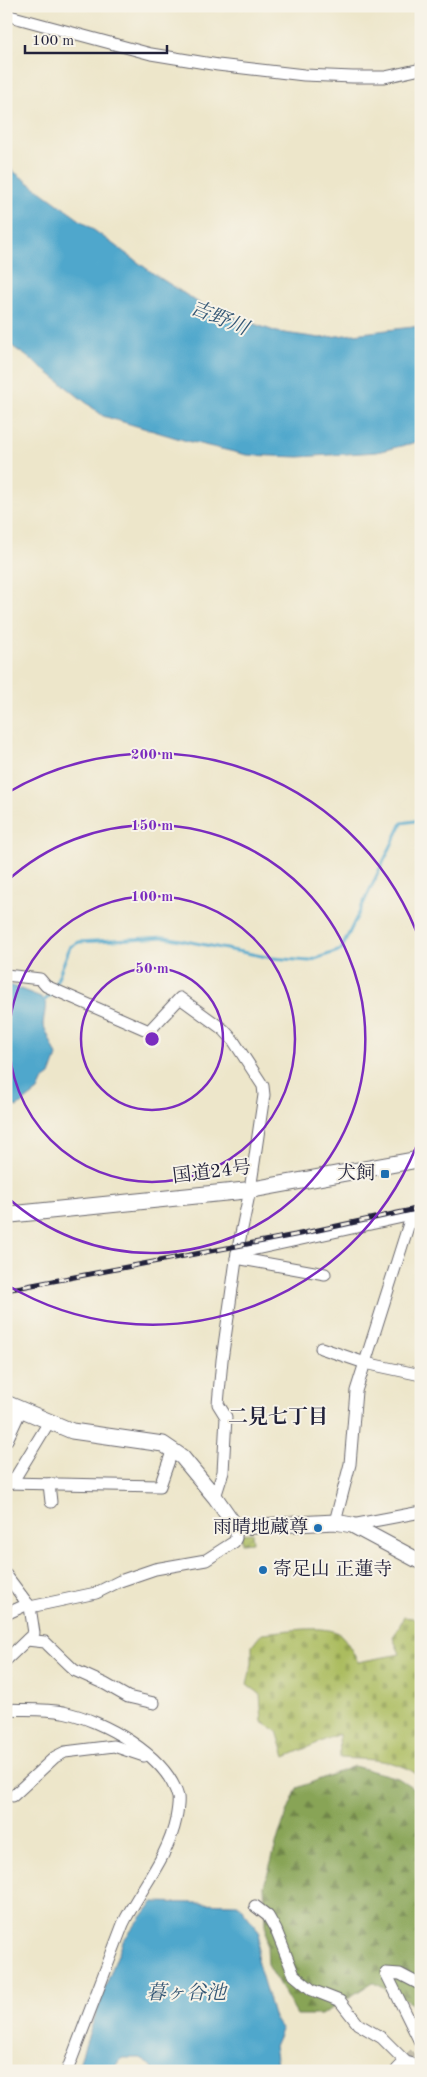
<svg xmlns="http://www.w3.org/2000/svg" width="427" height="2077" font-family="'Old Standard TT','Noto Serif JP',serif">
  <style>
    .forest { fill: url(#forest-firs); stroke: #556348 }
    .cemetery { fill: url(#cemetery-stones); stroke: #666f4d }
    .garden { fill: url(#garden-furrows); stroke: #666f4d }
    .water { fill: #4fa7cc; stroke: #386484 }
    .lines { fill: none; stroke-linecap: round; stroke-linejoin: round }
    .stream { stroke: #4fa7cc; stroke-width: 3 }
    .highway-tunnel { stroke: #c4bfad; stroke-width: 16; stroke-dasharray: 16 8; stroke-linecap: butt }
    .minor-casing { stroke: #69676d; stroke-width: 13 }
    .major-casing { stroke: #69676d; stroke-width: 17 }
    .highway-casing { stroke: #69676d; stroke-width: 18 }
    .minor { stroke: #fff; stroke-width: 11 }
    .major { stroke: #fff; stroke-width: 15 }
    .highway { stroke: #fff; stroke-width: 16 }
    .rail-casing { stroke: #22223b; stroke-width: 5 }
    .rail { stroke: #f7f3e8; stroke-width: 3; stroke-dasharray: 9; stroke-linecap: butt }
    .ring { fill: none; stroke: #7b2cbf; stroke-width: 2.5 }
    .poi-dot { fill: #1f6fb2; stroke: #f7f3e8; stroke-width: 2 }
    .labels { text-anchor: middle; dominant-baseline: central; stroke-width: 4; stroke-linejoin: round; paint-order: stroke }
    .street-label { font-size: 19px; fill: #22223b; stroke: #f7f3e8 }
    .poi-label { font-size: 19px; fill: #22223b; stroke: #f7f3e8; text-anchor: end }
    .water-label { font-size: 20px; font-style: italic; fill: #345775; stroke: #f7f3e8 }
    .neighbourhood-label { font-size: 20px; font-weight: bold; fill: #22223b; stroke: #f7f3e8 }
    .centre { fill: #7b2cbf; stroke: #f7f3e8; stroke-width: 2.5 }
    .ring-label { font-size: 15px; text-anchor: middle; font-weight: bold; fill: #7b2cbf; stroke: #f7f3e8; stroke-width: 4; stroke-linejoin: round; paint-order: stroke }
  </style>
  <defs>
    <pattern id="forest-firs" width="22" height="20" patternUnits="userSpaceOnUse" patternTransform="scale(1.25)"><rect width="22" height="20" fill="#88a456"/><path d="M5 1l3.5 6h-7zM16 11l3.5 6h-7z" fill="#6f8548"/></pattern>
    <pattern id="cemetery-stones" width="16" height="16" patternUnits="userSpaceOnUse" patternTransform="scale(1.25)"><rect width="16" height="16" fill="#abbc5f"/><path d="M2 7V4a2 2 0 0 1 4 0v3zM10 15v-3a2 2 0 0 1 4 0v3z" fill="#93a153"/></pattern>
    <pattern id="garden-furrows" width="10" height="10" patternUnits="userSpaceOnUse" patternTransform="scale(1.25)"><rect width="10" height="10" fill="#abbc5f"/><path d="M-1 1l2-2M0 10L10 0M9 11l2-2" fill="none" stroke="#93a153"/></pattern>
  </defs>
  <rect width="100%" height="100%" fill="#f7f3e8"/>
  <filter id="ink" filterUnits="userSpaceOnUse"><feTurbulence type="fractalNoise" baseFrequency=".02" numOctaves="2"/><feDisplacementMap in="SourceGraphic" scale="10" xChannelSelector="R" yChannelSelector="G"/><feConvolveMatrix kernelMatrix="1 2 1 2 8 2 1 2 1" color-interpolation-filters="sRGB"/></filter>
  <filter id="wash" filterUnits="userSpaceOnUse"><feTurbulence type="fractalNoise" baseFrequency=".0096" numOctaves="4" result="noise"/><feDisplacementMap in="SourceGraphic" scale="20" xChannelSelector="R" yChannelSelector="G"/><feGaussianBlur stdDeviation="1.12" result="paint"/><feColorMatrix in="noise" values="0 0 0 0 0 0 0 0 0 0 0 0 0 0 0 0 0 1.4 0 .05"/><feComposite in="paint" operator="in"/></filter>
  <g filter="url(#wash)">
    <rect width="100%" height="100%" fill="#ede6ca"/>
    <!-- forest -->
    <path class="forest" d="M354 1766 398 1778 421 1793V2009L373 1982 322 2015H297L268 1965 264 1886 279 1834 297 1788Z"/>
    <!-- cemetery -->
    <path class="cemetery" d="M404 1617 421 1619 420 1777C399 1758 367 1760 340 1758L339 1734 285 1757 277 1731 262 1722 260 1694 247 1684 252 1664V1646L262 1633C280 1632 328 1623 341 1635 348 1642 353 1653 358 1662L400 1654 393 1638Z"/>
    <!-- garden -->
    <path class="garden" d="M252 1533 253 1542 242 1543 241 1534Z"/>
    <!-- water -->
    <g class="water">
      <path d="M6 166 154 274 205 307 277 332 320 338 421 326V441L377 452 299 457 247 455 187 441 103 416 32 360 6 342Z"/>
      <path d="M7 984 41 997 46 1004 43 1024 57 1056 50 1075 43 1080 38 1091 17 1107 6 1103Z"/>
      <path d="M153 1902 238 1904 260 1932 257 1960 274 2018 282 2028 274 2046 278 2071H154L141 2058H122L113 2071H90L79 2064 103 1993 123 1941Z"/>
    </g>
    <g class="lines">
      <!-- stream -->
      <path class="stream" d="M41 1003 51 995 70 947 79 942 165 937 272 958 309 961 341 950 402 823 421 820"/>
    </g>
  </g>
  <g filter="url(#ink)">
    <g class="lines">
      <!-- highway-tunnel -->
      <path class="highway-tunnel" d="M404 2066 421 2051"/>
      <!-- minor casing -->
      <g class="minor-casing">
        <g id="minor">
          <path d="M6 15 151 54 218 65 304 75 353 77H385L421 69"/>
          <path d="M6 975 40 979 46 986 149 1031 180 998 224 1030 233 1040 263 1086 264 1095 250 1190 237 1253 222 1360 218 1404 226 1417 223 1472 215 1497"/>
          <path d="M237 1253 421 1213"/>
          <path d="M236 1258 325 1274"/>
          <path d="M321 1348 365 1363 421 1375"/>
          <path d="M7 1440 21 1410"/>
          <path d="M6 1483 160 1486 173 1449"/>
          <path d="M12 1483 49 1422"/>
          <path d="M49 1484 51 1502"/>
          <path d="M335 1522 350 1464 356 1391 412 1214"/>
          <path d="M352 1525 421 1512"/>
          <path d="M6 1575 30 1607 34 1633 6 1660"/>
          <path d="M30 1607 96 1593 120 1581 155 1569 206 1560 234 1542 236 1538V1527"/>
          <path d="M6 1614 28 1604"/>
          <path d="M27 1640 45 1642 74 1670 105 1684 128 1697 154 1703"/>
          <path d="M6 1709C25 1710 45 1709 63 1712 102 1720 167 1755 178 1797 179 1803 177 1813 176 1819 168 1858 140 1889 123 1924L67 2071"/>
          <path d="M13 1796 55 1757 65 1752 114 1746 144 1756"/>
          <path d="M255 1906 268 1916 276 1930 294 1975 312 1990 340 2001 358 2024 382 2038 406 2062 421 2066"/>
          <path d="M421 1985 400 1974 386 1973 421 2044"/>
        </g>
      </g>
      <!-- major casing -->
      <g class="major-casing">
        <path id="major" d="M6 1403 72 1431 163 1444 182 1457 215 1497 236 1527 335 1522 352 1525 421 1562"/>
      </g>
      <!-- highway casing -->
      <g class="highway-casing">
        <g id="highway">
          <path d="M6 1215 250 1190 421 1159"/>
          <path d="M399 2071 404 2066"/>
        </g>
      </g>
      <!-- minor -->
      <use href="#minor" class="minor"/>
      <!-- major -->
      <use href="#major" class="major"/>
      <!-- highway -->
      <use href="#highway" class="highway"/>
      <!-- rail casing -->
      <g class="rail-casing">
        <path id="rail" d="M6 1290 295 1235 421 1208"/>
      </g>
      <!-- rail -->
      <use href="#rail" class="rail"/>
    </g>
  </g>
  <!-- distance rings -->
  <g class="ring">
    <circle cx="152" cy="1039" r="71"/>
    <circle cx="152" cy="1039" r="143"/>
    <path d="M7 881A214 214 0 1 1 7 1197"/>
    <path d="M421 1134A285 285 0 0 1 7 1285M7 793A285 285 0 0 1 421 944"/>
  </g>
  <!-- markers -->
  <g class="poi-dot">
    <rect x="380" y="1169" width="10" height="10" rx="2.5"/>
    <circle cx="318" cy="1528" r="5"/>
    <circle cx="263" cy="1570" r="5"/>
  </g>
  <g class="labels">
    <!-- street labels -->
    <g class="street-label">
      <text transform="translate(212 1173) rotate(-7)">国道24号</text>
    </g>
    <!-- poi labels -->
    <g class="poi-label">
      <text x="375" y="1174">犬飼</text>
      <text x="308" y="1528">雨晴地蔵尊</text>
      <text x="273" y="1570" text-anchor="start">寄足山 正蓮寺</text>
    </g>
    <!-- water labels -->
    <g class="water-label">
      <text transform="translate(219 319) rotate(22)">吉野川</text>
      <text x="186" y="1994">暮ヶ谷池</text>
    </g>
    <!-- neighbourhood labels -->
    <g class="neighbourhood-label">
      <text x="278" y="1418">二見七丁目</text>
    </g>
  </g>
  <circle cx="152" cy="1039" r="8" class="centre"/>
  <g class="ring-label">
    <text x="152" y="759">200 m</text>
    <text x="152" y="830">150 m</text>
    <text x="152" y="901">100 m</text>
    <text x="152" y="973">50 m</text>
  </g>
  <!-- margin -->
  <rect width="427" height="2077" fill="none" stroke="#f7f3e8" stroke-width="25"/>
  <!-- scale -->
  <path d="M25 45v8h142v-8" fill="none" stroke="#22223b" stroke-width="2.5"/>
  <text x="32" y="45" font-size="15" fill="#22223b" stroke="#f7f3e8" stroke-width="4" paint-order="stroke">100 m</text>
</svg>
